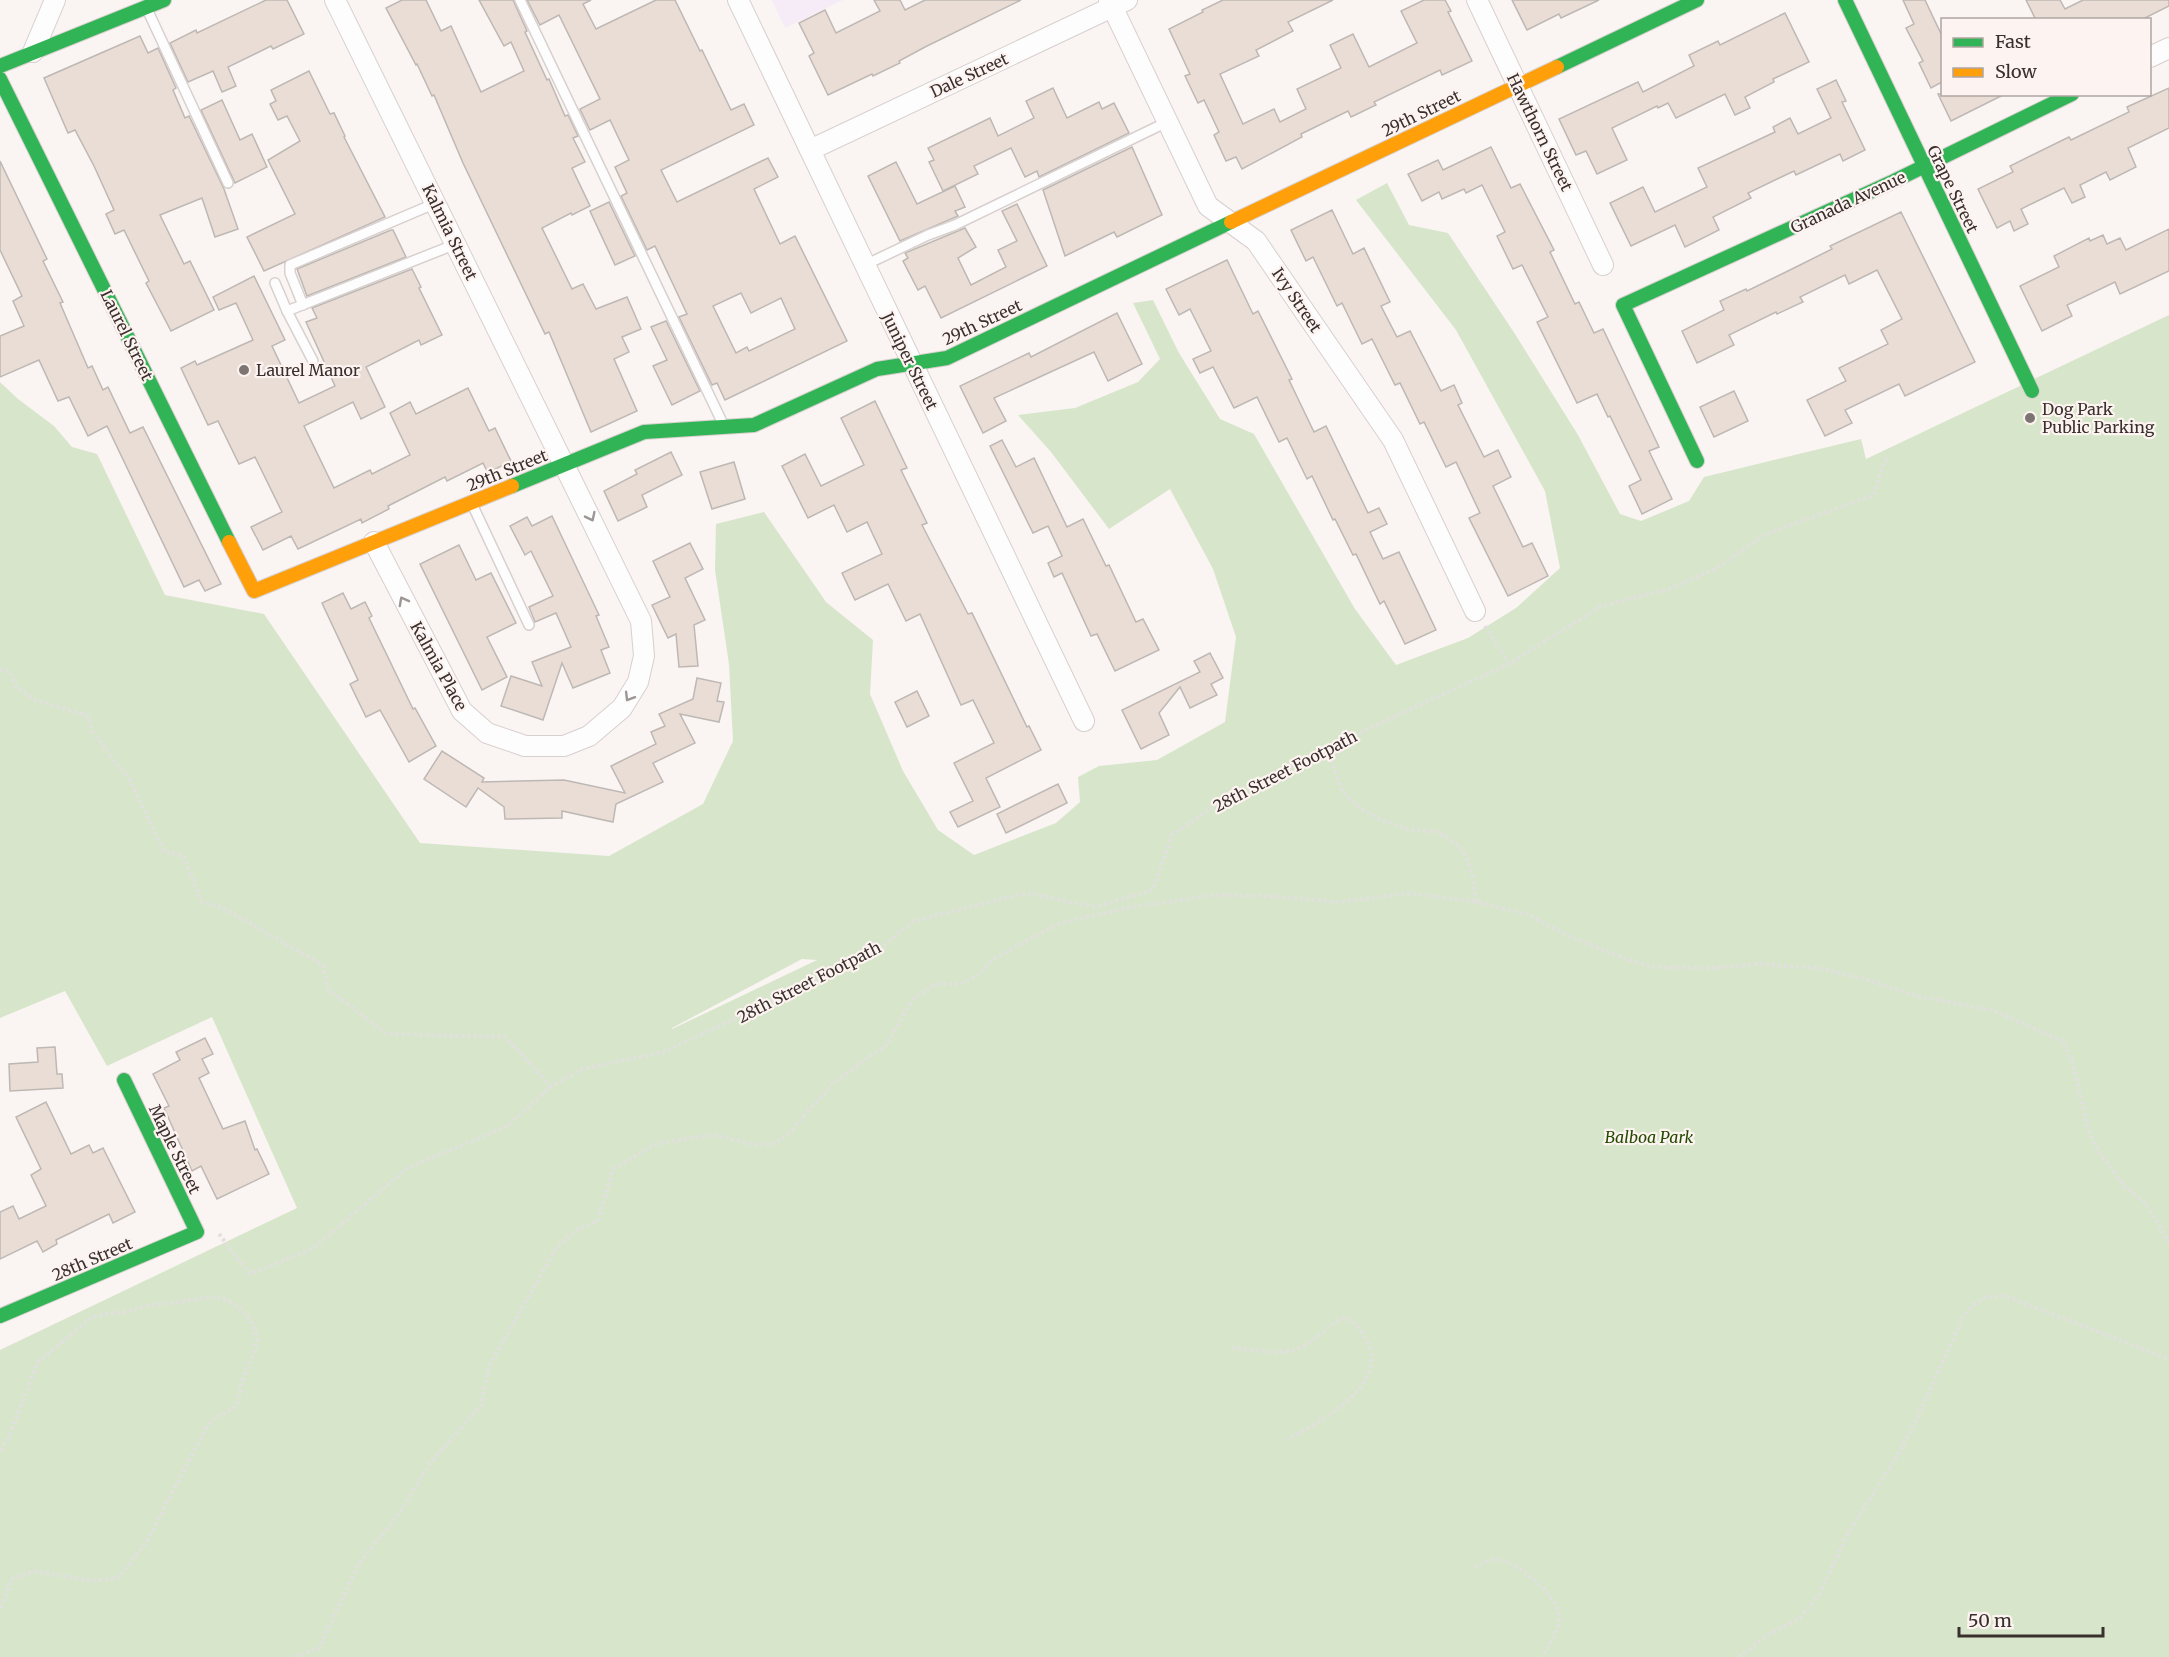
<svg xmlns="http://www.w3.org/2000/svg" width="2169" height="1657" font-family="Merriweather,serif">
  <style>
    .commercial { fill: #f6ecf7 }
    .green { fill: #d7e6ca; fill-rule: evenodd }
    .building { fill: #eaddd5; stroke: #beb8b4; stroke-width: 1.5; fill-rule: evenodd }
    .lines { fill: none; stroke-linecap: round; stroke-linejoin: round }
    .lane-casing { stroke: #d7d0ce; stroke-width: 12 }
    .street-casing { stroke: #d7d0ce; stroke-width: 22 }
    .fast-casing { stroke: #d7d0ce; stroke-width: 16 }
    .slow-casing { stroke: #d7d0ce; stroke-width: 16 }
    .path { stroke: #e1e0df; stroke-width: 4; stroke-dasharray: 3 3; stroke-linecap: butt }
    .lane { stroke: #fefdfd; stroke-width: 9 }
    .street { stroke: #fefdfd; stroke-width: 20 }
    .fast { stroke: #30b455; stroke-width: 14 }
    .slow { stroke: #ff9f0a; stroke-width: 14 }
    .oneway { stroke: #9c9695 }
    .poi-dot { fill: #7d7572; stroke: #fdf3f0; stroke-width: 2 }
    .labels { text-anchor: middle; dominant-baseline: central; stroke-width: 4.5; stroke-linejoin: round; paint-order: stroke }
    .street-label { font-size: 16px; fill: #39302d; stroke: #fdf3f0 }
    .poi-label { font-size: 16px; fill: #39302d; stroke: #fdf3f0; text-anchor: start }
    .park-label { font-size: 16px; font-style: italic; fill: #224a00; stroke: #fdf3f0 }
  </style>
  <rect width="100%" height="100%" fill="#faf4f3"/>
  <!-- commercial -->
  <path class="commercial" d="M772 0H843L785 28Z"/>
  <!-- green -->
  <path class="green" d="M1387 183 1409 225 1448 233 1515 334 1578 435 1620 514 1641 521 1689 501 1704 477 1861 439 1866 459 2169 315V1657H0V1350L297 1208 212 1017 107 1066 65 991 0 1018V382L18 399 54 426 72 447 97 454 165 595 264 614 420 843 609 856 703 804 733 741 729 664 715 570 716 524 764 512 826 602 873 640 870 694 903 771 938 830 974 855 1056 823 1080 802 1078 777 1099 766 1157 760 1225 722 1236 637 1213 569 1170 489 1109 529 1051 452 1018 415 1075 408 1138 382 1160 359 1133 303 1153 300 1179 353 1220 419 1254 434 1355 609 1396 665 1468 638 1516 608 1560 568 1545 491 1456 330 1356 200ZM802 959 817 960 672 1029V1028Z"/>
  <!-- building -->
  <g class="building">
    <path d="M266 0H287L304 34 273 49 271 46 228 67 236 86 222 92 213 71 188 82 170 43 196 30 197 33Z"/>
    <path d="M402 0H426L441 31 451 26 481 92 524 71 511 42 504 46 479 0H513L527 31 525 32 547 80 549 79 565 116 568 115 578 136 573 138 585 162 572 168 590 206 572 215 571 213 542 228 572 289 583 284 596 309 627 297 641 329 622 337 629 352 614 359 637 411 591 432 549 332 545 334 463 163 434 95 432 96 417 64 416 65 386 8Z"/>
    <path d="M527 0H591L583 4 596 29 656 0H675L700 51 702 50 731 110 744 104 754 125 661 170 677 202 768 158 778 177 754 189 780 244 795 236 847 341 725 400 717 383 712 385 679 317 687 314 655 246 647 250 621 196 627 193 615 167 629 160 610 120 590 130 580 109 600 99 559 15 540 25ZM741 293 751 313 781 298 795 329 749 351 747 347 736 353 713 306Z"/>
    <path d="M874 0H900L905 10 925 0H1021L925 47 899 61 900 63 873 76 872 74 828 95 809 56 814 53 799 23 825 10 836 33 880 11Z"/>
    <path d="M1223 0H1333L1288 22 1293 31 1256 50 1259 56 1220 74 1243 124 1274 109 1280 122 1306 109 1297 89 1341 68 1330 45 1353 34 1369 67 1417 43 1401 11 1424 0H1445L1451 11 1448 12 1472 61 1442 75 1440 70 1374 102 1376 105 1351 117 1348 111 1301 134 1302 137 1242 169 1236 157 1226 161 1214 135 1219 132 1204 100 1198 103 1185 76 1190 74 1169 29 1203 12 1202 10Z"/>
    <path d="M1512 0H1599L1561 18 1559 14 1527 30Z"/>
    <path d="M1903 0H1925L1942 36V82L1931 88 1919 63 1923 61 1906 28 1914 24Z"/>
    <path d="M2026 0H2060L2065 9 2083 0H2169V6L2141 20H2036Z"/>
    <path d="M1785 13 1809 62 1773 79 1774 82 1745 97 1750 108 1735 115 1725 94 1676 118 1668 103 1658 108 1657 106 1612 128 1627 160 1597 174 1586 151 1576 155 1559 119 1638 82 1643 92 1694 66 1689 55 1718 41 1720 45Z"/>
    <path d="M140 36 148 53 158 48 176 88 173 90 185 118 189 116 224 189 238 229 215 237 202 198 160 215 184 264 190 261 214 310 171 331 146 283 149 281 124 230 115 234 106 214 114 210 94 166 75 130 68 133 44 78Z"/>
    <path d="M309 71 330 114 334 113 345 136 344 137 385 217 264 271 247 237 295 214 268 160 300 141 287 116 278 120 270 104 276 101 271 90Z"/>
    <path d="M1836 80 1846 101 1842 102 1865 150 1843 161 1840 154 1796 175 1794 171 1748 193 1751 198 1713 217 1719 230 1685 247 1675 225 1631 246 1610 203 1643 187 1655 212 1707 187 1698 168 1775 132 1773 127 1790 118 1798 134 1831 118 1817 89Z"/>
    <path d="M1053 88 1067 118 1099 102 1102 109 1114 103 1129 133 1039 177 1037 171 1025 177 1011 148 974 166 978 174 943 191 929 162 934 160 928 148 990 118 998 136 1034 118 1026 101Z"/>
    <path d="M2169 88V128L2128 148 2136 167 2110 180 2106 172 2080 185 2085 197 2072 203 2064 188 2021 209 2028 224 2014 231 2010 221 1997 228 1978 189 2013 172 2010 166 2069 137 2071 140 2129 112 2127 107Z"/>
    <path d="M1938 94H2005L1951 121Z"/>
    <path d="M222 100 240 140 252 134 267 167 235 183 201 110Z"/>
    <path d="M1132 147 1162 215 1117 237 1114 232 1065 256 1043 190Z"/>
    <path d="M1491 147 1511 188 1520 184 1554 250 1550 252 1575 304 1579 302 1594 333 1603 329 1659 447 1649 451 1672 499 1642 514 1629 486 1641 480 1610 416 1608 417 1597 394 1577 403 1537 322 1548 317 1522 265 1513 269 1497 236 1505 232 1482 185 1466 193 1464 189 1442 199 1439 192 1422 201 1408 174 1438 160 1443 170Z"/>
    <path d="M0 161 47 259 43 261 63 302 60 303 88 368 92 366 103 390 108 387 130 433 143 427 221 584 205 591 199 580 184 587 107 426 88 436 69 397 58 401 39 360 0 377V336L24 326 13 301 22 296 0 250Z"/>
    <path d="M896 162 917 204 955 186 965 207 955 211 958 216 900 241 868 176Z"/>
    <path d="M609 202 635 256 615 265 590 211Z"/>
    <path d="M1017 204 1047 266 941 318 925 286 918 290 903 261 908 258 905 253 965 228 976 247 958 258 971 285 1006 267 998 250 1017 241 1002 211Z"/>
    <path d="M1332 210 1353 254 1364 248 1390 302 1381 306 1397 337 1410 331 1441 391 1454 385 1462 403 1458 405 1484 457 1498 450 1511 477 1493 486 1523 547 1532 543 1548 576 1508 596 1469 518 1480 513 1456 462 1446 467 1424 422 1420 424 1400 383 1395 385 1372 339 1362 344 1342 303 1337 306 1313 257 1306 261 1291 230Z"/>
    <path d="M1901 212 1975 362 1905 396 1899 384 1845 410 1852 423 1825 436 1807 400 1846 381 1839 368 1888 344 1881 330 1902 319 1877 270 1849 284 1845 275 1800 297 1803 302 1777 314 1776 312 1729 335 1734 345 1697 363 1682 331 1724 310 1720 301 1746 289 1747 291 1796 267 1832 249 1830 246Z"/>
    <path d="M2169 229V271L2120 294 2115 282 2067 305 2072 316 2042 331 2020 286 2059 267 2054 256 2089 238 2090 241 2103 235 2107 244 2120 238 2126 250Z"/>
    <path d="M391 230H393L406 257 307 296 297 269Z"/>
    <path d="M1227 260 1253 314 1258 311 1292 379 1289 380 1314 432 1326 426 1368 513 1379 508 1387 524 1370 532 1383 559 1399 552 1436 630 1405 644 1384 601 1380 604 1356 554 1353 555 1335 519 1333 520 1312 476 1307 479 1287 438 1279 442 1257 397 1234 408 1213 367 1200 373 1193 359 1211 351 1190 309 1179 315 1166 289Z"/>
    <path d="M412 269 421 287 419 288 442 335 421 345 419 340 366 367 385 407 361 419 353 402 304 426 334 488 370 470 372 474 410 455 390 413 410 402 416 414 468 388 489 431 495 428 511 461 488 473 483 463 447 481 445 477 388 506 389 509 362 523 361 519 298 549 291 536 263 550 251 527 282 512 255 457 239 464 218 421 208 425 181 368 195 361 197 365 253 340 236 303 219 310 213 297 254 276 285 340 272 346 299 403 335 386 306 322 317 318 312 308Z"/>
    <path d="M1117 313 1142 364 1108 381 1094 352 994 398 1006 421 983 433 960 386 1029 353 1031 357Z"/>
    <path d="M666 321 700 391 672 405 653 366 667 360 651 327Z"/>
    <path d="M1734 391 1748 421 1714 437 1700 407Z"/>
    <path d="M875 401 907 468 901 470 927 523 922 525 968 614 972 613 1027 727 1029 726 1041 750 986 778 1000 807 958 827 950 812 973 801 954 763 994 743 973 700 961 705 920 614 906 621 888 584 855 600 842 573 882 554 867 522 847 532 834 505 808 518 782 466 805 454 821 486 864 465 841 418Z"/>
    <path d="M1002 440 1016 467 1034 458 1067 527 1083 519 1106 566 1109 565 1136 622 1143 619 1159 650 1115 671 1097 634 1091 636 1062 573 1054 577 1048 563 1062 556 1048 526 1033 533 990 446Z"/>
    <path d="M671 452 682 475 642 495 647 507 618 521 604 491 637 474 635 470Z"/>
    <path d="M734 462 745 499 712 509 700 472Z"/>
    <path d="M552 516 599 615 596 616 609 647 601 650 610 673 573 688 562 663 543 720 501 706 511 676 542 686 532 662 571 647 556 613 535 622 529 607 553 596 531 551 525 555 510 526 527 517 532 526Z"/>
    <path d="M690 543 703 569 685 578 705 620 694 625 698 666 679 667 676 634 668 638 652 605 670 597 653 561Z"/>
    <path d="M459 545 476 580 491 573 516 623 487 637 507 677 482 690 420 564Z"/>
    <path d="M343 593 351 609 365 602 372 616 369 618 413 709 415 708 436 746 409 762 380 710 366 717 350 684 358 680 322 603Z"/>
    <path d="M1210 653 1223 678 1211 684 1217 695 1190 708 1180 687 1159 713 1169 735 1141 749 1122 710 1200 672 1194 661Z"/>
    <path d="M697 678 721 683 717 701 724 702 719 722 680 714 695 743 653 763 663 782 616 804 613 822 562 811V818L505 819 504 807 478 788 466 807 424 779 442 751 484 778 482 782 564 780 625 793 611 766 656 744 651 732 665 726 659 714 693 699Z"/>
    <path d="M917 691 929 716 907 727 895 702Z"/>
    <path d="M1058 784 1067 803 1006 833 997 814Z"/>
    <path d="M205 1038 213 1054 202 1059 209 1073 199 1078 223 1129 245 1121 255 1150 257 1149 269 1174 217 1199 201 1166 192 1171 164 1108 169 1106 153 1074 180 1060 176 1052Z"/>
    <path d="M55 1047 57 1074H62L63 1088 10 1091 9 1064 38 1062 37 1048Z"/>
    <path d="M46 1102 71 1154 89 1145 93 1153 103 1148 135 1212 113 1223 109 1214 56 1240 57 1244 43 1252 37 1241 0 1259V1212L13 1206 19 1219 46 1206 31 1175 41 1169 16 1117Z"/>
  </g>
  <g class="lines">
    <!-- lane casing -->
    <g class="lane-casing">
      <g id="lane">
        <path d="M520 0 724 426"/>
        <path d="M147 9 228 183"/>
        <path d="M865 265 928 235 955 225 1167 122"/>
        <path d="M275 283 287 311 313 361"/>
        <path d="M303 305 290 273V265L436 203"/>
        <path d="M287 311 456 244"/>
        <path d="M472 504 529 625"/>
      </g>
    </g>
    <!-- street casing -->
    <g class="street-casing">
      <g id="street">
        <path d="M335 0 641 621 644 656 638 682 622 708 589 736 564 746H525L487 733 462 711 374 542"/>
        <path d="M738 0 1084 721"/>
        <path d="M1109 0 1208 206 1256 241 1393 440 1475 611"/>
        <path d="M1477 0 1603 265"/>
        <path d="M33 52 55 0"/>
        <path d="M2150 57 2169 48"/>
        <path d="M810 150 1127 0"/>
      </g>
    </g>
    <!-- fast casing -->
    <g class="fast-casing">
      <g id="fast">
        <path d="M1845 0 2032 391"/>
        <path d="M0 66 164 0"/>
        <path d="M1557 67 1697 0"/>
        <path d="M0 79 229 542"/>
        <path d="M1697 461 1623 305 1894 181 2072 94"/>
        <path d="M512 486 644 432 754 425 877 369 947 358 1231 222"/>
        <path d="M0 1316 197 1232 124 1080"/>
      </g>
    </g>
    <!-- slow casing -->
    <g class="slow-casing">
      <g id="slow">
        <path d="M1231 222 1557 67"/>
        <path d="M229 542 254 591 512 486"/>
      </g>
    </g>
    <!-- path -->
    <g class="path">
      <path d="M1485 626 1509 664"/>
      <path d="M0 670 9 671 17 688 33 699 88 716 93 732 131 782 164 852 183 855 202 902 223 908 323 965 328 989 387 1034 505 1037 551 1086"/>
      <path d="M1313 756H1321L1332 762 1343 793 1361 809 1380 819 1408 829 1437 832 1450 839 1463 851 1471 869 1477 902"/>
      <path d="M219 1234 250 1274 314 1248 407 1168 508 1126 551 1086 582 1069 664 1052 875 952 914 921 1026 893 1095 907 1153 890 1172 835 1219 803 1309 756 1509 664 1601 606 1666 590 1715 569 1766 534 1874 495 1883 465 1889 457"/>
      <path d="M1232 1348C1253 1349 1282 1357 1302 1347 1318 1339 1328 1324 1345 1318 1357 1322 1361 1331 1367 1341 1390 1387 1318 1422 1287 1440"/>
      <path d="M0 1450 7 1442 38 1362 91 1318 104 1314 127 1312 146 1306 214 1297C236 1299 263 1324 255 1349 252 1359 246 1369 243 1379 240 1388 240 1397 237 1406L215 1418 206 1428 149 1538 118 1578 92 1581 34 1571 12 1579 0 1610"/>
      <path d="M1475 1567C1481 1564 1489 1559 1496 1559 1517 1561 1561 1596 1559 1619 1558 1634 1549 1645 1542 1657"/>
      <path d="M295 1657 319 1648 359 1563 399 1514 430 1463 481 1405 489 1366 555 1250 574 1231 598 1221 613 1169 656 1144 691 1138 715 1135 752 1144 771 1145 788 1134 832 1084 886 1045 913 999 935 984H960L979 975 993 959 1060 923 1132 907 1215 895 1267 896 1340 902 1409 893 1477 902 1526 914 1573 938 1626 959 1653 967 1714 968 1758 964 1818 968 1861 978 1917 996 1991 1010 2063 1041 2073 1064 2087 1125 2095 1146 2125 1187 2146 1203 2169 1243"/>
      <path d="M1739 1657 1769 1634 1799 1619 1819 1595 1849 1532 1897 1456 1914 1425 1964 1315C1978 1299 1983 1296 2005 1296L2169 1359"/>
    </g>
    <!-- lane -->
    <use href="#lane" class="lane"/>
    <!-- street -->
    <use href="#street" class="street"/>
    <!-- fast -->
    <use href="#fast" class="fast"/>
    <!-- slow -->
    <use href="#slow" class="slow"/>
  </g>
  <!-- one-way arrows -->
  <defs><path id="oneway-chevron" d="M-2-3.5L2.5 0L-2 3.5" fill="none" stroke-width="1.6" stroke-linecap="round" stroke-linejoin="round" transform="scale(1.5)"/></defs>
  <g class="oneway">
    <use href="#oneway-chevron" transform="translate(591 517) rotate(64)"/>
    <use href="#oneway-chevron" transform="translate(403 601) rotate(-118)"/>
    <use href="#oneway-chevron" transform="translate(629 697) rotate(121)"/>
  </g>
  <!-- markers -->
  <g class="poi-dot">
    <circle cx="244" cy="370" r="6"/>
    <circle cx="2030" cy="418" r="6"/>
  </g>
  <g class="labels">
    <!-- street labels -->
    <g class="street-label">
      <text transform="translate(969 75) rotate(-25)">Dale Street</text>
      <text transform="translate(1421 113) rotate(-26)">29th Street</text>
      <text transform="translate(1540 132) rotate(64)">Hawthorn Street</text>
      <text transform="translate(1953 189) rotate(64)">Grape Street</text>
      <text transform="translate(1848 202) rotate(-25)">Granada Avenue</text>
      <text transform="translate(450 232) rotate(64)">Kalmia Street</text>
      <text transform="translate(1297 300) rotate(56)">Ivy Street</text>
      <text transform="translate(982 322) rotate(-25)">29th Street</text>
      <text transform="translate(127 335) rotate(64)">Laurel Street</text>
      <text transform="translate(910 361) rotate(64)">Juniper Street</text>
      <text transform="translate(507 470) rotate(-22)">29th Street</text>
      <text transform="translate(439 666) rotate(61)">Kalmia Place</text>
      <text transform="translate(1285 771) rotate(-27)">28th Street Footpath</text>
      <text transform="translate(809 982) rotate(-27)">28th Street Footpath</text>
      <text transform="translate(175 1149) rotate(64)">Maple Street</text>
      <text transform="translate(92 1259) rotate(-23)">28th Street</text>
    </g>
    <!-- poi labels -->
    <g class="poi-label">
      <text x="256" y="370">Laurel Manor</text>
      <text x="2042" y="409">Dog Park<tspan x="2042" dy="18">Public Parking</tspan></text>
    </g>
    <!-- park labels -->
    <g class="park-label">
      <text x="1649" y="1137">Balboa Park</text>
    </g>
  </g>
  <!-- legend -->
  <rect x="1941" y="18" width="210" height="78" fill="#fdf3f0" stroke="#afa5a2" stroke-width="1.5"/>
  <rect x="1953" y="38" width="30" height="9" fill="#30b455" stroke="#afa5a2" stroke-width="1.5"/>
  <text x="1995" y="48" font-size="18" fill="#39302d">Fast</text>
  <rect x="1953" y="68" width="30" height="9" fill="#ff9f0a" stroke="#afa5a2" stroke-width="1.5"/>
  <text x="1995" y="78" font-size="18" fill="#39302d">Slow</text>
  <!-- scale -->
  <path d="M1959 1627v9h144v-9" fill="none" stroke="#39302d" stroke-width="3"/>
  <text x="1968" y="1627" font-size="18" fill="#39302d" stroke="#fdf3f0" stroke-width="4.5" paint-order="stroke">50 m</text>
</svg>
